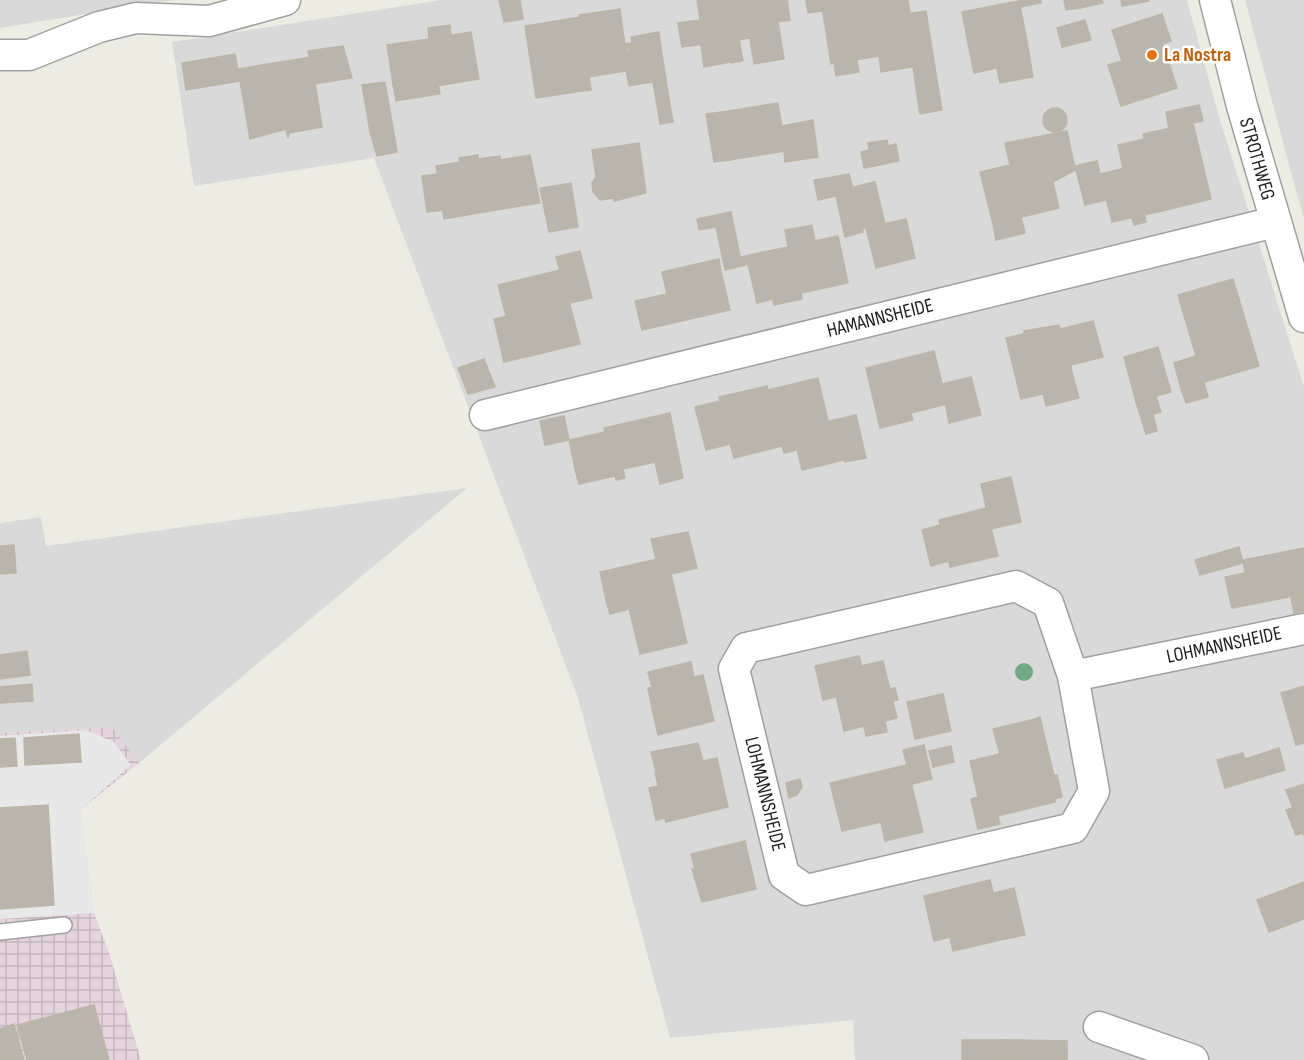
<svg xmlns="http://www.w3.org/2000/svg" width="1304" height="1060" font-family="'Sofia Sans Condensed',sans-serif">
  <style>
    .residential { fill: #dad9d9 }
    .industrial { fill: url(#industrial-grid) }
    .parking { fill: #e8e8e8 }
    .building { fill: #b9b4ac; stroke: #bdb5a5; stroke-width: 1.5 }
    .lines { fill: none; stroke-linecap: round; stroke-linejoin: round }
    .service-casing { stroke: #a0a0a0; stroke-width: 18 }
    .minor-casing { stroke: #a0a0a0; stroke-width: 33 }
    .service { stroke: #fff; stroke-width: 15 }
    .minor { stroke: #fff; stroke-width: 30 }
    .tree { fill: #74a981 }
    .food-dot { fill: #e8710a; stroke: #fff; stroke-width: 2 }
    .labels { text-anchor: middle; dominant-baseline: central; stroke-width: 5; stroke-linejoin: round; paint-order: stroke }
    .food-label { font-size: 20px; font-weight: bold; fill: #c56008; stroke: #fff; text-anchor: start }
    .street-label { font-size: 20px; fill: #1c1c1c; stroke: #fff }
  </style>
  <defs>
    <pattern id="industrial-grid" width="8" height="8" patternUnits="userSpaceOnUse" patternTransform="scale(1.5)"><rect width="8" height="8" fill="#e5d4de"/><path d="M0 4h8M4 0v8" fill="none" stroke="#c4b5be"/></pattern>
  </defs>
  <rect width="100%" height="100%" fill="#edece2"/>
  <!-- residential -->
  <g class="residential">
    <path d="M0 0H173L0 28Z"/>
    <path d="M441 0H1187L1220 120 1304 387V1060H855L853 1020 670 1038 578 698 374 158 194 186 172 42Z"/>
    <path d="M1245 0H1304V218L1296 191Z"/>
    <path d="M467 488 139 763 111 727 0 733V523L41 517 46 546Z"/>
  </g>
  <!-- industrial -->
  <path class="industrial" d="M112 727 139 763 80 810 94 913 109 953 141 1060H0V733Z"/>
  <!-- parking -->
  <path class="parking" d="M86 730 114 742 131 765 80 810 94 913 0 919V736Z"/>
  <!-- building -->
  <g class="building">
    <path d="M499 0H520L523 19 504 22Z"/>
    <path d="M697 0H787L790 20 748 26 750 38 727 42 731 62 704 67 701 44H704Z"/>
    <path d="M806 0H821L823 11 808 13Z"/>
    <path d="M821 0H908L910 13 905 14 911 51 831 64Z"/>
    <path d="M1019 0H1041V3L1021 7Z"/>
    <path d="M1064 0H1079L1080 8 1066 10Z"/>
    <path d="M1079 0H1102L1103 3 1080 8Z"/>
    <path d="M1121 0H1148L1149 1 1122 6Z"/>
    <path d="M1019 1 1027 41 1011 45 1003 4Z"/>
    <path d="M1003 4 1011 45 970 53 962 12Z"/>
    <path d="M620 9 626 52 587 58 579 15Z"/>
    <path d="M926 11 933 55 912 58 905 14Z"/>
    <path d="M1162 14 1171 41 1163 44 1177 88 1121 106 1108 65 1122 61 1112 30Z"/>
    <path d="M580 17 587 58 570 61 575 92 536 98 525 26Z"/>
    <path d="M700 20 704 44 682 47 678 23Z"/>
    <path d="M1085 20 1091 40 1062 47 1057 28Z"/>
    <path d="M778 22 784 59 754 64 748 26Z"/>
    <path d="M450 25 451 35 471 32 479 79 438 86 437 78 393 84 387 45 429 39 428 28Z"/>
    <path d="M659 32 660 41 626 49 625 44 632 43 631 37Z"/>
    <path d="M739 40 743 61 731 63 728 42Z"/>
    <path d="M660 41 666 80 640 84 634 46Z"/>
    <path d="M1027 41 1033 77 1000 83 993 48Z"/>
    <path d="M343 46 352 78 315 84 308 51Z"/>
    <path d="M634 48 640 84 629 86 623 53Z"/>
    <path d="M993 48 997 68 974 73 970 53Z"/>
    <path d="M910 51 913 67 881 72 879 56Z"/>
    <path d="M623 53 626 71 589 77 587 58Z"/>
    <path d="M235 54 240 81 186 90 182 63Z"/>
    <path d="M933 55 938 86 916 89 912 58Z"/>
    <path d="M311 57 322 127 289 133 288 138 286 129 250 139 238 69Z"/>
    <path d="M587 58 591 90 575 92 570 61Z"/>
    <path d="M857 60 859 72 836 76 834 63Z"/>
    <path d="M437 78 440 94 396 101 393 84Z"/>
    <path d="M666 80 673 122 660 124 653 82Z"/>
    <path d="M385 82 393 128 370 132 362 85Z"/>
    <path d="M938 86 942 110 920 114 916 89Z"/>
    <path d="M778 103 786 151 730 160 722 112Z"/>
    <path d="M1199 105 1203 121 1169 128 1166 112Z"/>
    <circle cx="1055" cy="120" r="12"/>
    <path d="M722 112 730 160 714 162 706 114Z"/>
    <path d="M813 120 818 157 785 162 782 126Z"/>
    <path d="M1193 123 1211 199 1162 211 1143 134Z"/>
    <path d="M393 128 397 152 377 156 370 132Z"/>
    <path d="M1067 131 1074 164 1050 170 1047 156 1036 159 1031 138Z"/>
    <path d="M1031 138 1036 159 1010 165 1005 143Z"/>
    <path d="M1145 139 1150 162 1123 169 1118 145Z"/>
    <path d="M887 140 888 146 896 144 899 161 864 168 861 152 869 150 868 143Z"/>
    <path d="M639 143 646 193 614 201 613 198 600 200 593 192 592 183 596 177 592 150Z"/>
    <path d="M478 155V159L500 156 508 208 444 219 436 166 460 162 459 158Z"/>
    <path d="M530 155 540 203 508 208 500 160Z"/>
    <path d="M1047 156 1059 208 993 224 980 172Z"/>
    <path d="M1097 161 1106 200 1085 205 1075 166Z"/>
    <path d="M1150 162 1162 211 1112 222 1100 174Z"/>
    <path d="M1074 164 1076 170 1053 182 1050 170Z"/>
    <path d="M437 174 443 210 427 212 422 176Z"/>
    <path d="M849 174 854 192 818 200 814 180Z"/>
    <path d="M875 182 885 224 862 229 853 187Z"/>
    <path d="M571 183 578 227 549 232 540 188Z"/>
    <path d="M854 192 863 232 845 237 836 196Z"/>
    <path d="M731 212 742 266 725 270 716 227 699 230 697 219Z"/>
    <path d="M1145 215 1146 222 1134 225 1132 218Z"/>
    <path d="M1021 217 1025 233 996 240 993 224Z"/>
    <path d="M906 219 915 258 876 268 866 228Z"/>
    <path d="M812 225 815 241 838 236 848 283 801 293 802 299 774 305 763 252 788 247 785 230Z"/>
    <path d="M580 251 592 298 570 303 556 257Z"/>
    <path d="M763 252 773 299 757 303 748 264 742 266 741 257Z"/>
    <path d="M719 259 720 267 699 272 697 264Z"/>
    <path d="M697 264 699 272 720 267 730 310 642 330 635 301 667 294 662 272Z"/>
    <path d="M561 270 580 344 526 357 516 314 506 316 498 285Z"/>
    <path d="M1233 279 1259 366 1181 389 1174 363 1196 356 1178 295Z"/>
    <path d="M516 314 526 357 504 362 494 319Z"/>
    <path d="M1093 321 1103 357 1071 365 1072 378 1060 329Z"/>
    <path d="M1059 325 1079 398 1046 406 1041 386 1019 391 1006 338 1024 334V331Z"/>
    <path d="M1158 347 1171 392 1136 402 1124 357Z"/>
    <path d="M934 351 947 404 911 413 913 420 880 428 866 368Z"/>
    <path d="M484 359 495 387 468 394 458 368Z"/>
    <path d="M971 377 981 415 949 423 942 384Z"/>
    <path d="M818 378 828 421 834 420 844 460 802 470 793 432 779 435 768 390Z"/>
    <path d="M1204 382 1208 397 1186 403 1181 389Z"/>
    <path d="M767 386 782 446 734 458 730 444 706 450 695 407 720 401 719 397Z"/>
    <path d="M1041 386 1043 394 1021 399 1019 391Z"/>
    <path d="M1156 396 1161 412 1153 414 1157 431 1146 434 1136 402Z"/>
    <path d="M670 413 683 478 660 484 655 462 623 469 625 478 616 480 604 428Z"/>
    <path d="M856 415 866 458 845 462 834 420Z"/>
    <path d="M564 416 569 440 545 445 540 421Z"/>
    <path d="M605 432 612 465 576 473 569 440Z"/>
    <path d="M793 432 797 450 784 453 779 435Z"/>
    <path d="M612 465 615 476 579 484 576 473Z"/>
    <path d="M1011 477 1021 522 991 529 981 484Z"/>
    <path d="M986 508 998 556 950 567 939 520Z"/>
    <path d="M940 525 949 561 931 566 922 530Z"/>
    <path d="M688 532 697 568 671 574 667 557 656 559 651 539Z"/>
    <path d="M14 545 16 573 0 574V546Z"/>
    <path d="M1239 547 1243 563 1200 575 1195 560Z"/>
    <path d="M1304 548V594L1232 608 1225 577 1245 573 1243 560Z"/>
    <path d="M667 557 687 643 640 654 627 600 621 597 606 600 600 572Z"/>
    <path d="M1304 594V611L1294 613 1291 597Z"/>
    <path d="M621 597 627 600 629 609 610 614 606 600Z"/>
    <path d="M27 651 30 675 0 679V655Z"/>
    <path d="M859 656 862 666 831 673 836 697 823 700 815 666Z"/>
    <path d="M883 661 897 718 885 721 887 732 866 736 864 726 844 731 831 673Z"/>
    <path d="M691 662 694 677 652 687 648 672Z"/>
    <path d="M703 675 714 721 669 732 663 710 653 713 648 688Z"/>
    <path d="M32 684 33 701 0 703V687Z"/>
    <path d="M1304 686V743L1296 745 1281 693Z"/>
    <path d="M895 688 898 700 893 701 890 689Z"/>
    <path d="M943 694 951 731 915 739 907 702Z"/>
    <path d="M663 710 669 732 658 735 653 713Z"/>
    <path d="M1040 717 1054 776 1049 777 1035 719Z"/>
    <path d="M1035 719 1043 750 1009 758 1008 752 1000 754 993 729Z"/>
    <path d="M79 734 81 762 25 765 24 738Z"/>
    <path d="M15 738 17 766 0 767V739Z"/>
    <path d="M698 743 703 761 656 772 651 752Z"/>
    <path d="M924 745 932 779 912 784 903 750Z"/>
    <path d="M951 746 954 762 933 767 929 751Z"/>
    <path d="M1279 748 1285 770 1251 780 1245 759Z"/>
    <path d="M1043 750 1049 777 1057 775 1062 797 1055 799V802L997 816 992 793 978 797 970 761 1008 752 1009 758Z"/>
    <path d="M1243 753 1251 780 1225 788 1217 760Z"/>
    <path d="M717 758 728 807 666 822 655 772Z"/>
    <path d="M907 765 923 832 885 841 881 822 842 831 830 783Z"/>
    <path d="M800 779 802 787 797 795 789 798 786 783Z"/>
    <path d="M1304 784V836L1303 833 1296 835 1286 810 1293 808 1286 790Z"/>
    <path d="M658 786 665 818 656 820 649 788Z"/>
    <path d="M992 793 1000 824 978 829 971 799Z"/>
    <path d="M48 805 54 905 0 909V808Z"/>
    <path d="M745 841 756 889 702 902 692 869H695L691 854Z"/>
    <path d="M990 880 1005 939 953 951 950 937 934 941 924 896Z"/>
    <path d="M1304 882V919L1269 932 1257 900Z"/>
    <path d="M1014 888 1025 935 1005 939 994 893Z"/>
    <path d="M94 1005 109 1060H27L17 1025Z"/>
    <path d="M14 1024 24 1060H0V1029Z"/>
    <rect x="962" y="1040" width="40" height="20"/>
    <rect x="1002" y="1040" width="17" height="20"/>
    <path d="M1019 1040 1067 1041V1060H1019Z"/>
  </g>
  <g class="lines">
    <!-- service casing -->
    <g class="service-casing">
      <path id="service" d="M0 932 64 925"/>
    </g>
    <!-- minor casing -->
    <g class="minor-casing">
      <g id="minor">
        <path d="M1215 0 1242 106 1304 317"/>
        <path d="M0 55H29L99 27 136 18 209 21 285 0"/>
        <path d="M485 415 1275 222"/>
        <path d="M1016 586 1048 603 1073 676 1094 791 1073 828 806 890 784 875 734 669 746 648Z"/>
        <path d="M1073 676 1304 629"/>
        <path d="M1099 1027 1193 1060"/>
      </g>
    </g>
    <!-- service -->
    <use href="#service" class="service"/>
    <!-- minor -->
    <use href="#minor" class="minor"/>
  </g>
  <!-- trees -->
  <circle class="tree" cx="1024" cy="672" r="9"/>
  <!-- markers -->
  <circle class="food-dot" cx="1152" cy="55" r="6"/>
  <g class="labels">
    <!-- food labels -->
    <g class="food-label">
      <text x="1164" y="55">La Nostra</text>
    </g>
    <!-- street labels -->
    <g class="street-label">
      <text transform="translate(1257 159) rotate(74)">STROTHWEG</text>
      <text transform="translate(880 318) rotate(-14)">HAMANNSHEIDE</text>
      <text transform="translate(1224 645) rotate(-12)">LOHMANNSHEIDE</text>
      <text transform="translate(765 794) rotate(76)">LOHMANNSHEIDE</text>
    </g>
  </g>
</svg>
